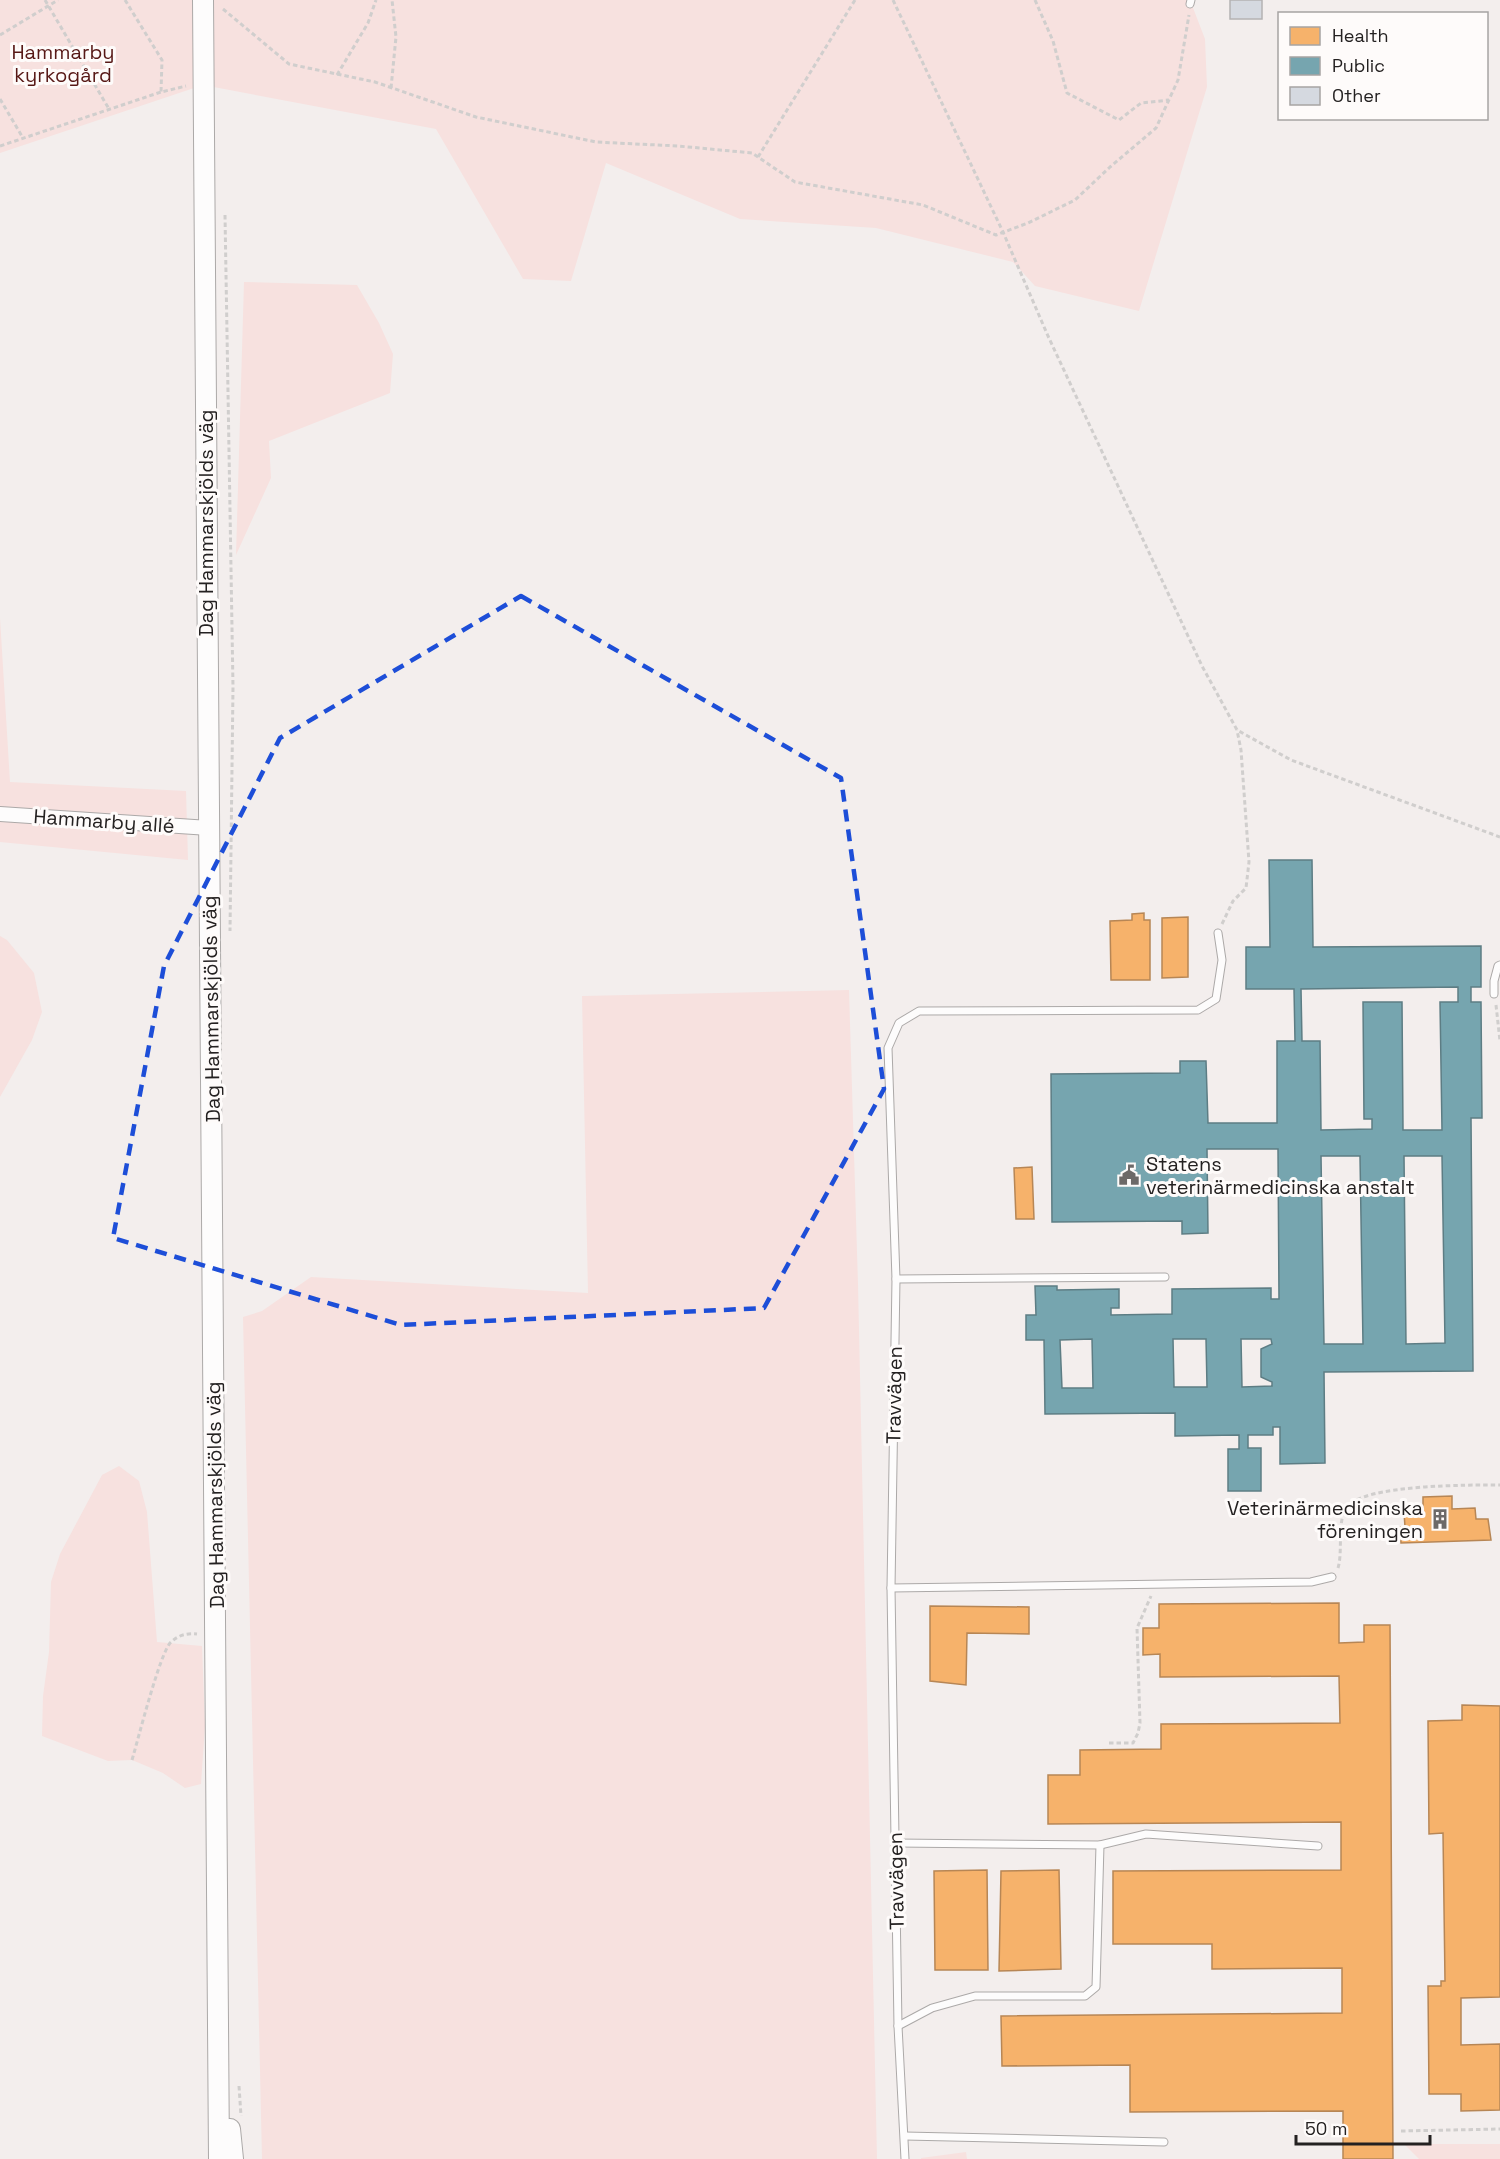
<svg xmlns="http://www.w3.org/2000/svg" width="1500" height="2159" font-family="'Space Grotesk',sans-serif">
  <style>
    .green { fill: #f7e1df }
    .health { fill: #f6b26b; stroke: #b78655; stroke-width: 1.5 }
    .public { fill: #76a5af; stroke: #5d7d84; stroke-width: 1.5; fill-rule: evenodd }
    .building { fill: #d5d9e0; stroke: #b4b2b3; stroke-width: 1.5 }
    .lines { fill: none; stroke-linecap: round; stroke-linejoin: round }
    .service-casing { stroke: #aca9a8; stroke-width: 9 }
    .minor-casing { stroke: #aca9a8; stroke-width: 16 }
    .secondary-casing { stroke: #aca9a8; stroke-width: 22 }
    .path { stroke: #d0cecd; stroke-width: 3; stroke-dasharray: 4.5 3; stroke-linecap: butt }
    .service { stroke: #fdfcfc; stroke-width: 7 }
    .minor { stroke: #fdfcfc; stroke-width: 14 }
    .secondary { stroke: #fdfcfc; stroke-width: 20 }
    .marked { fill: none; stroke: #1d4ed8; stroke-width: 4.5; stroke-dasharray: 12 8; stroke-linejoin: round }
    .labels { text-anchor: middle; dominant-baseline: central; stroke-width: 6; stroke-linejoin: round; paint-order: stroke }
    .park-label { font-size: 20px; fill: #571816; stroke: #fefbfa }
    .street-label { font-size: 20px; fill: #242121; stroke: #fefbfa }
    .poi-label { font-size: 20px; fill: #242121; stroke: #fefbfa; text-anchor: start }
  </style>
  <rect width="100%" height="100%" fill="#f3eeed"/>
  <!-- green -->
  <g class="green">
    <path d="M0 0H1190L1205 39 1207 87 1139 311 1035 286 1013 262 876 228 740 219 606 163 571 281 523 279 436 129 203 85 0 153Z"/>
    <path d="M244 282 357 285 379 323 393 354 390 393 269 441 271 478 236 555Z"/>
    <path d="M0 618 10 782 186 791 188 860 0 842Z"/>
    <path d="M0 936 7 940 34 973 42 1012 32 1040 0 1097Z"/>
    <path d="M849 990 858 1284 877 2159H262L243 1317 262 1311 311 1277 588 1293 582 996Z"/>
    <path d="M119 1466 139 1481 147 1512 157 1642 202 1646 205 1726 201 1784 185 1788 163 1773 132 1760 108 1761 42 1736 43 1696 49 1652 51 1582 60 1554 102 1475Z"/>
    <path d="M1404 2144H1500V2159H1419Z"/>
    <path d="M966 2152 967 2159H921V2158Z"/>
  </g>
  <!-- health -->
  <g class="health">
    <path d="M1144 913V920H1150V980H1111L1110 921 1132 920V914Z"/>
    <path d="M1188 917V977L1162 978V918Z"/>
    <path d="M1032 1167 1034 1219H1016L1014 1168Z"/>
    <path d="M1452 1496V1509L1475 1508 1476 1519H1488L1491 1540 1401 1543 1400 1527H1405L1404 1512 1423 1511V1497Z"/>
    <path d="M1339 1603V1643L1364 1642V1625H1390L1393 2159H1343V2111L1130 2112V2065L1002 2066 1001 2016 1342 2013V1968L1212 1969V1944H1113V1871L1341 1870V1822L1048 1824V1775H1080V1750L1161 1749V1724L1340 1723 1339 1676 1160 1677V1654L1143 1655V1628H1159V1604Z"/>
    <path d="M930 1606 1029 1607V1634L967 1633 966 1685 930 1681Z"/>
    <path d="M1462 1705 1500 1706V1997L1461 1998V2045L1500 2044V2110L1461 2111V2094H1429L1428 1986H1441V1981H1445L1443 1833 1429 1834 1428 1721 1462 1720Z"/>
    <path d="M987 1870 988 1970H935L934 1871Z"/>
    <path d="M1059 1870 1061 1969 999 1971 1001 1871Z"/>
  </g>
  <!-- public -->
  <path class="public" d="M1269 860H1312L1313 947 1481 946V987H1471V1002H1481L1482 1118H1471L1473 1371 1324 1372 1325 1463 1280 1464V1427H1273V1435H1248V1448H1261V1491H1228V1449H1239V1435L1175 1436V1413L1045 1414 1044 1340H1026V1315H1036L1035 1286H1057V1290L1119 1289V1308H1111V1315L1172 1314V1289L1271 1288V1299H1279L1278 1149H1207L1208 1233 1182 1234V1221L1052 1222 1051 1074 1180 1073V1061H1206L1208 1123H1277V1041H1295L1294 989H1246V947H1270ZM1458 987V1002H1440L1442 1130H1403L1402 1002H1363L1364 1119H1372V1129L1321 1130 1320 1041H1302L1301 989ZM1321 1156H1360L1363 1344H1324ZM1404 1156H1442L1445 1343 1406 1344ZM1092 1339 1093 1388H1062L1060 1340ZM1173 1339H1206L1207 1387H1174ZM1241 1339H1271L1272 1344 1261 1349V1377L1272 1382V1386L1242 1387Z"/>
  <!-- building -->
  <rect class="building" x="1230" y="0" width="32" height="19"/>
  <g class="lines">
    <!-- service casing -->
    <g class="service-casing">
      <g id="service">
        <path d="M1190 4 1191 0"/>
        <path d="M1494 994V981L1498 966 1500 965"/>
        <path d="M896 1279 1165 1277"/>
        <path d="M891 1588 1311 1582 1332 1577"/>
        <path d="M896 1843 1100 1845 1146 1834 1318 1846"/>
        <path d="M898 2026 932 2008 975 1996H1085L1096 1987 1100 1845"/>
        <path d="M905 2136 1164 2142"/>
        <path d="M905 2159 898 2026 891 1588 896 1279 888 1048 899 1023 919 1011 1198 1010 1216 999 1222 960 1218 933"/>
      </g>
    </g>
    <!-- minor casing -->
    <g class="minor-casing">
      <path id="minor" d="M0 814 209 828"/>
    </g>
    <!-- secondary casing -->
    <g class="secondary-casing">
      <g id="secondary">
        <path d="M203 0 219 2159"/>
        <path d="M230 2129 233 2159"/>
      </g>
    </g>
    <!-- path -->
    <g class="path">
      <path d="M45 0 109 109"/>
      <path d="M125 0 162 60 161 92 186 86"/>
      <path d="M893 0 1003 232 1048 336 1202 666 1237 730 1291 760 1500 837"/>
      <path d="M1035 0 1053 41 1067 93 1119 120 1141 103 1169 100"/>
      <path d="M223 9 289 64 375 82 476 117 596 142 678 146 752 153 795 182 923 205 996 235 1028 223 1075 200 1110 167 1156 128 1178 80 1189 15"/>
      <path d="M0 35 58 0"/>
      <path d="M337 75 368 23 376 0"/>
      <path d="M391 88 396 37 392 0"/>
      <path d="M0 99 23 138"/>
      <path d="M0 146 161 92"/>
      <path d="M758 157 855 0"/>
      <path d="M225 215 233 687 230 931"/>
      <path d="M1222 924 1233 901 1246 888 1249 862 1241 750 1237 730"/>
      <path d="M1496 1005 1500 1041"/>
      <path d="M1338 1568C1343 1552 1337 1522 1346 1508 1362 1484 1470 1485 1500 1485"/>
      <path d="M1109 1743H1133L1138 1733 1140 1723 1137 1628 1151 1596"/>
      <path d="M132 1760C138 1740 160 1652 171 1642 179 1635 186 1633 197 1634"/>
      <path d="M239 2086 241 2116"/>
      <path d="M1401 2131 1500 2129"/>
    </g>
    <!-- service -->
    <use href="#service" class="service"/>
    <!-- minor -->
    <use href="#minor" class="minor"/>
    <!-- secondary -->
    <use href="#secondary" class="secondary"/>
  </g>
  <!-- marked area -->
  <path class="marked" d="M521 596 841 778 884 1089 764 1308 401 1325 113 1238 164 966 280 738Z"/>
  <!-- icons -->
  <defs>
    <g id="civic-bare" transform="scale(1.62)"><path d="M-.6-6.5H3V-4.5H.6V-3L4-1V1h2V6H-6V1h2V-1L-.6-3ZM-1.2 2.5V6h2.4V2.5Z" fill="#6c6968" stroke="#fefbfa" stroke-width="2.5" paint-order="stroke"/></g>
    <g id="building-bare" transform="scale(1.62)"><path d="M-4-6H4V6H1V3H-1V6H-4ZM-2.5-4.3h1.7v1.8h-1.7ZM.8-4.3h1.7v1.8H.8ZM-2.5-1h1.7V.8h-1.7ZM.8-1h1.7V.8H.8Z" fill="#6c6968" stroke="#fefbfa" stroke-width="2.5" paint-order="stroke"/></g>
  </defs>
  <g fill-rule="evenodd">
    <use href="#civic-bare" x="1129" y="1175"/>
    <use href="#building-bare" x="1440" y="1519"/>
  </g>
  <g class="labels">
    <!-- park labels -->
    <g class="park-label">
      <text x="63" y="52">Hammarby<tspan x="63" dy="23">kyrkogård</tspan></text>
    </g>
    <!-- street labels -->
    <g class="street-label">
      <text transform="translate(206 523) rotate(-90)">Dag Hammarskjölds väg</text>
      <text transform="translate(104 821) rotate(4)">Hammarby allé</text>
      <text transform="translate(211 1009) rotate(-91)">Dag Hammarskjölds väg</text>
      <text transform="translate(894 1395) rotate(-89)">Travvägen</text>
      <text transform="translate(215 1495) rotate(-91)">Dag Hammarskjölds väg</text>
      <text transform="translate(896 1881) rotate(-91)">Travvägen</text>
    </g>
    <!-- poi labels -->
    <g class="poi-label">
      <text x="1146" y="1164">Statens<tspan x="1146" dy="23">veterinärmedicinska anstalt</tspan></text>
      <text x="1423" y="1508" text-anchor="end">Veterinärmedicinska<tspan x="1423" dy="23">föreningen</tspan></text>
    </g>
  </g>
  <!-- legend -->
  <rect x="1278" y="12" width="210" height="108" fill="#fefbfa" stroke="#a7a4a3" stroke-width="1.5"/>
  <rect x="1290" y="27" width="30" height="18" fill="#f6b26b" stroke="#a7a4a3" stroke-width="1.5"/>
  <text x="1332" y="42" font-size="18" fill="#242121">Health</text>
  <rect x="1290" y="57" width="30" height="18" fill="#76a5af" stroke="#a7a4a3" stroke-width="1.5"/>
  <text x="1332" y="72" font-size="18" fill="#242121">Public</text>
  <rect x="1290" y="87" width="30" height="18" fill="#d5d9e0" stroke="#a7a4a3" stroke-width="1.5"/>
  <text x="1332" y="102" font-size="18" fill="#242121">Other</text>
  <!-- scale -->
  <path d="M1296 2135v9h134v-9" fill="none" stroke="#242121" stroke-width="3"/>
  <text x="1305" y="2135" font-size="18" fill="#242121" stroke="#fefbfa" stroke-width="4.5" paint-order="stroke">50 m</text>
</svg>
